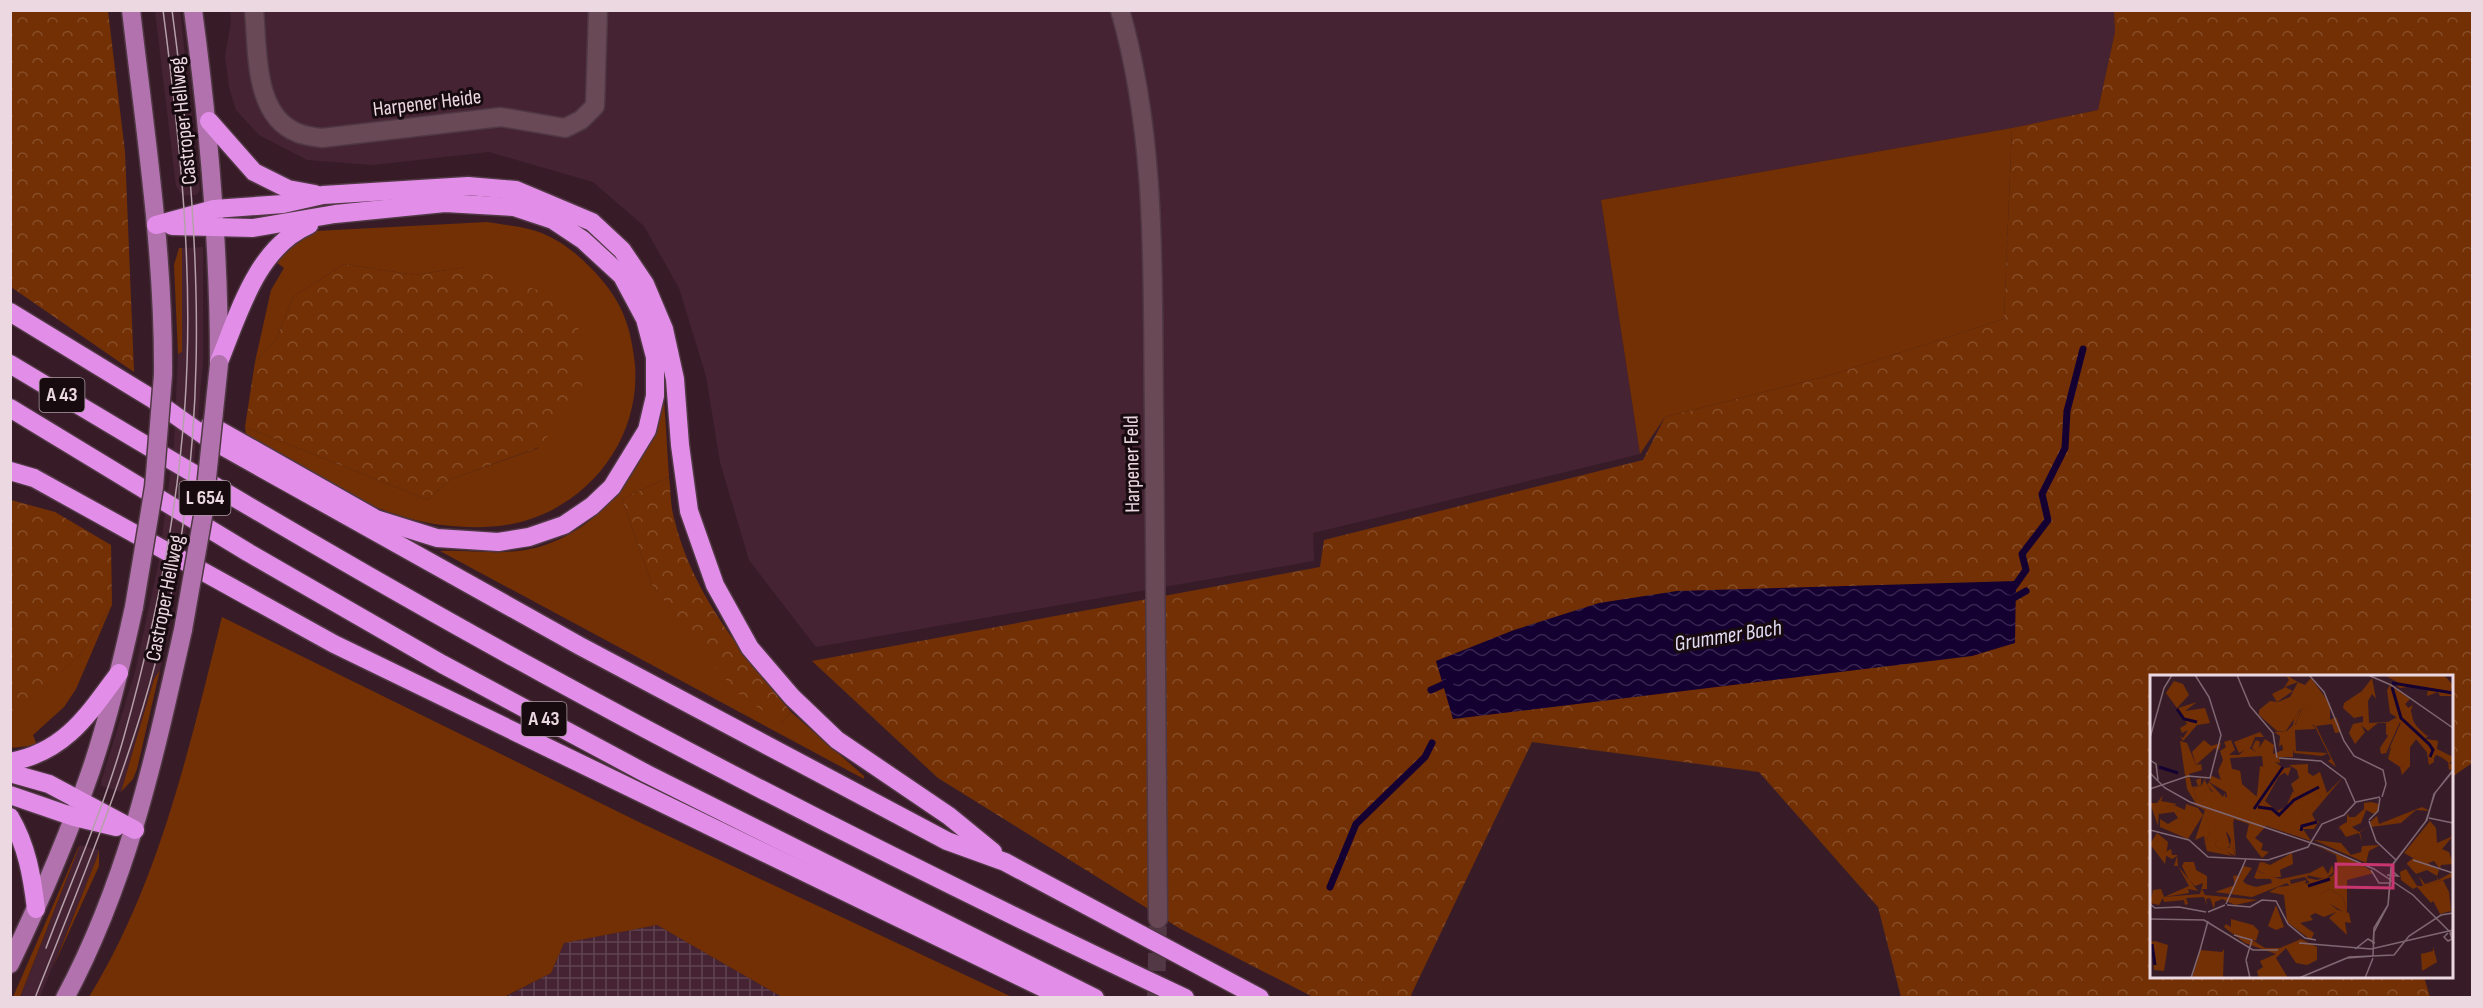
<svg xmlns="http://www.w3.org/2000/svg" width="2483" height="1008" font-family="'Sofia Sans Condensed',sans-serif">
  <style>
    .built { fill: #452333 }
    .industrial { fill: url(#industrial-grid) }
    .green { fill: #733004 }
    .forest { fill: url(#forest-crowns) }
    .water { fill: url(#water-waves) }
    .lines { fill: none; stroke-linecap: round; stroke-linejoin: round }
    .stream { stroke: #150032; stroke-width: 7 }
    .minor-tunnel { stroke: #523844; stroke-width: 18; stroke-dasharray: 18 9; stroke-linecap: butt }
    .minor-casing { stroke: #4f3843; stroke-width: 21 }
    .major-casing { stroke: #4f3843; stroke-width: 21 }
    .highway-casing { stroke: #4f3843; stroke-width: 21 }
    .minor { stroke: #694956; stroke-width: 18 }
    .major { stroke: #b272ae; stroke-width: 18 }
    .highway { stroke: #e28de8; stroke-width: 18 }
    .tram { stroke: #b59fa9; stroke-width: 1.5 }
    .major-bridge-casing { stroke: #4f3843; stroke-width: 21; stroke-linecap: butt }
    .major-bridge { stroke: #b272ae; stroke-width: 18 }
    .labels { text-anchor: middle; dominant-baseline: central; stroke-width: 6; stroke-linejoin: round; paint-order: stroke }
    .shield { fill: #170b10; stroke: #ac9aa2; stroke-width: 1.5 }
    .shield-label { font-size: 20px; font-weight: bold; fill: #ecd8e0 }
    .street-label { font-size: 21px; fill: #ecd8e0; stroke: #170b10 }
    .water-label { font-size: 22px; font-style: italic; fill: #e2dcf3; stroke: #170b10 }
    .inset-river { fill: none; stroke: #150032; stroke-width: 3 }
    .inset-road { fill: none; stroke: #7f6772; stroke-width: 1.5 }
    .view { fill: #c8356f; fill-opacity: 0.15; stroke: #c8356f; stroke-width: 3 }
    .inset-edge { fill: none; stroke: #ecd8e0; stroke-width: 3 }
  </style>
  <defs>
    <pattern id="industrial-grid" width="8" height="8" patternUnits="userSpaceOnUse" patternTransform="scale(1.5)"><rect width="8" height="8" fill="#452333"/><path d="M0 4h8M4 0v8" fill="none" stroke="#604250"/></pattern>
    <pattern id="forest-crowns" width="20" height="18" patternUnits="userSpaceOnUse" patternTransform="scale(1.5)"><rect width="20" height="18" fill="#733004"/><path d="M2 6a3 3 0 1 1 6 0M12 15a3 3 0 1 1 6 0" fill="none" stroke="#874d28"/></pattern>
    <pattern id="water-waves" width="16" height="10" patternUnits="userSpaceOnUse" patternTransform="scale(1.5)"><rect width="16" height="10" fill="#150032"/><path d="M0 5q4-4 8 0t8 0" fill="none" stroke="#37244f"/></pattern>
  </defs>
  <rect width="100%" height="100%" fill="#371c28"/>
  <!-- built -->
  <g class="built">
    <path d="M230 10H2114L2115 32 2098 110 2012 128 1601 200 1640 454 1313 533 1314 561 816 647 749 560 720 462 706 376 679 288 644 226 593 182 489 152 373 165 307 160 259 135 236 110 229 87 225 56 231 22Z"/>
    <path d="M155 11H180L200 190 196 195H182L176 186Z"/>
    <path d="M203 247V360L190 507 160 670 154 679 121 792 101 786 102 779 135 672 159 561 174 445 178 354 182 352V248Z"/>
    <path d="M80 845 99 850 96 860 40 997 20 998Z"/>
  </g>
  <!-- industrial -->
  <path class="industrial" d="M657 925 782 997 504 998 551 973 564 943Z"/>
  <!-- green -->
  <g class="green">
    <path d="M2012 128 2004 319 1831 375 1665 417 1640 454 1601 200Z"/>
    <path d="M487 222C503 225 521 226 536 231 561 239 584 259 601 279 624 306 631 329 635 365 641 443 583 513 506 525 481 529 448 527 424 522 359 509 302 467 246 435L245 427 428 500 451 479 538 448 467 267 415 275 344 264 293 297 276 340 255 362 271 290 284 268 276 262 295 244 316 231Z"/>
    <path d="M179 248H182V352L178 354 174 265Z"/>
    <path d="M663 383 669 477 622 499 652 585 693 636 781 724 791 712 864 776V779L440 551C466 550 492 554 518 551 581 544 632 490 653 433 658 417 660 399 663 383Z"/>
    <path d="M112 605 76 689 64 707 33 735 37 745 11 748 10 716 80 655Z"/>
    <path d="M222 617 643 824 1012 997H782L657 925 564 943 551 973 504 997H89C160 881 189 748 222 617Z"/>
    <path d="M160 670 137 769 133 779 121 792 154 679Z"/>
    <path d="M80 845 20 997H13L78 848Z"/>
    <path d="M99 850V866L53 967 96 860Z"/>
  </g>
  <!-- forest -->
  <g class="forest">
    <path d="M11 10 108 11 125 152 134 372 11 287Z"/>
    <path d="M2114 11H2472V763L2452 777V676H2152V976L2424 977 2430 997H1901L1878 907 1759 772 1532 742 1411 995 1413 997H1313L1179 928 938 778 812 661 1320 567 1324 540 1643 460 1665 417 1831 375 2004 319 2012 128 2098 110 2115 32Z"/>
    <path d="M344 264 415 275 466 267 565 299 592 359 573 408 537 448 451 479 428 500 245 427 255 362 276 340 293 297Z"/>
    <path d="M669 477C671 490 670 505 674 518 692 594 743 654 791 712L781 724 735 691 652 585 622 499Z"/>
    <path d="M11 500 55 512 111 545 112 605 80 655 11 716Z"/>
  </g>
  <!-- water -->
  <path class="water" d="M2016 581 2015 643 1972 656 1453 719 1436 661 1514 630 1599 603 1677 591Z"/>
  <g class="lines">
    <!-- stream -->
    <g class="stream">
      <path d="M2011 591 2026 570 2022 554 2048 520 2042 494 2065 448 2067 411 2083 349"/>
      <path d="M2007 599H2012L2026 591"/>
      <path d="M1431 690 1451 681"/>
      <path d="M1330 887 1356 824 1425 757 1432 743"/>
    </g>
    <!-- minor-tunnel -->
    <path class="minor-tunnel" d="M1156 998 1158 919"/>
    <!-- minor casing -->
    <g class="minor-casing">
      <g id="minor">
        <path d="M254 10C258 49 253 116 298 133 305 136 314 137 322 138L501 117 565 128 581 120 595 106 598 10"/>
        <path d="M1120 10C1158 141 1152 281 1154 415 1155 583 1157 751 1158 919"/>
      </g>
    </g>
    <!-- major casing -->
    <g class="major-casing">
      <g id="major">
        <path d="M131 10C145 131 164 253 163 375"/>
        <path d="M193 10C209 128 219 244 219 362"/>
        <path d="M10 964C40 901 68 837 91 770 109 717 122 662 134 607"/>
        <path d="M65 998C128 880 154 759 183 630"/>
      </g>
    </g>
    <!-- highway casing -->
    <g class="highway-casing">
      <g id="highway">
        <path d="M209 121 254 172 288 189 315 194"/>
        <path d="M156 225 214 209 283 204 323 195 468 186 516 190 592 222 622 250 645 284 664 329 675 379 680 445 689 511 715 585 750 648 792 697 837 740 949 816 993 852"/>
        <path d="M172 226 253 228 335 214 445 203 514 207 553 220 583 240 622 276 645 319 655 357V396L647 430 612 487 592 506 564 525 529 537 498 542 437 538 376 519 210 425"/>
        <path d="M10 312 151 398 206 437 580 646 947 841 1005 862 1260 998"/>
        <path d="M219 362C239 313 257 247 309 225"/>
        <path d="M10 364C187 470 364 576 544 674 754 789 969 896 1185 998"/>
        <path d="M10 408 249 553 442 664 647 774 1095 998"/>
        <path d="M10 471 34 478 334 644 1064 998"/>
        <path d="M10 762C65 752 88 715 119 673"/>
        <path d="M10 773 49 784 135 830"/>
        <path d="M10 795 74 817 116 827"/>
        <path d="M10 817C27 846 32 876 36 909"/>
      </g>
    </g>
    <!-- minor -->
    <use href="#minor" class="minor"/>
    <!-- major -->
    <use href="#major" class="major"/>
    <!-- highway -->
    <use href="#highway" class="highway"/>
    <!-- tram -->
    <g class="tram">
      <path d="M46 948C72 879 103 810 123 740 154 631 177 517 185 404 194 272 180 141 163 10"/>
      <path d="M35 998C73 902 113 806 143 707 214 472 204 250 172 10"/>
    </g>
    <!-- major-bridge casing -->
    <g class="major-bridge-casing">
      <g id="major-bridge">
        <path d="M134 607 154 487 163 375"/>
        <path d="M183 630 203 516 219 364"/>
      </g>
    </g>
    <!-- major-bridge -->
    <use href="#major-bridge" class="major-bridge"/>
  </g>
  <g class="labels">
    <!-- shield labels -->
    <g class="shield">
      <rect x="39.5" y="378" width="45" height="34" rx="4.5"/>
      <rect x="179.5" y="481" width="51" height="34" rx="4.5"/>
      <rect x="521.5" y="702" width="45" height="34" rx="4.5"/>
    </g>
    <g class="shield-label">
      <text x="62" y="395">A 43</text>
      <text x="205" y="498">L 654</text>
      <text x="544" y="719">A 43</text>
    </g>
    <!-- street labels -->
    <g class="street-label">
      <text transform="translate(427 103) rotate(-7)">Harpener Heide</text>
      <text transform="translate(183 121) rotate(-96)">Castroper Hellweg</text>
      <text transform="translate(1132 464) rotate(-91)">Harpener Feld</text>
      <text transform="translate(165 598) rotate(-79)">Castroper Hellweg</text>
    </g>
    <!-- water labels -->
    <g class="water-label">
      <text transform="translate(1728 636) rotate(-9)">Grummer Bach</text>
    </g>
  </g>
  <!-- overview -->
  <g transform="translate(2150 675)">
    <rect width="303" height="303" fill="#371c28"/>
    <path d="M136 0 148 7 135 12 143 16 127 27 122 19 134 13 139 5ZM240 10 260 24 255 29 261 36 264 49 277 61 275 64 288 66 286 74 302 85 299 89H303V94L299 95 298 87 287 79 279 90 277 77 266 64 260 72V91L255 95V60L250 47 236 78 231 79 230 73 249 44 240 38ZM162 21V31L151 36 145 50H161L164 51 165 54 145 55 146 76 178 78 172 81 144 78 143 74V82H129L130 88 125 87 137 96 128 102 114 126 126 136 134 135 145 119 141 109 149 103 147 95 139 90 158 89V114L165 117 150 133 165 117 171 122 163 134 154 142 152 137 117 150 105 163 113 169 111 175 119 177 112 183 96 162 99 149 84 144 80 160 76 157 80 171 74 175 83 171 85 181 65 171 68 158 63 156 57 142 60 157 55 168 54 161 45 165 55 135 41 128 56 126 47 125 43 114 52 110 57 99 55 106 61 116 74 123 77 122 76 117 59 107 62 101 71 105 68 96 73 85 70 76 76 72 74 67 81 65 85 75 79 80H89L98 72 106 77 102 73 106 65 110 67 109 73 115 64 124 70 123 79 133 75 132 69 129 72 130 61 124 57 137 56 143 50 144 43ZM112 81 113 90 106 124 92 111 90 96 82 94 80 83ZM47 27 35 36 55 33 60 48 47 50 33 66 30 61 33 63 38 55 32 58 30 53 37 49 28 33ZM54 65 61 71 71 68 69 75 65 73 46 90 42 77ZM13 120 11 126 27 129 9 136 8 151 0 128H7ZM221 127 229 129 228 136 224 139 216 135 211 148 202 152 209 157 220 151 210 157 212 168 209 158 196 162 190 153 188 156 190 151 197 147V138L199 142H205L214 134V128ZM272 132 280 136 266 135 251 148 221 152 220 147 227 141 229 149ZM280 146 286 153 287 168 303 161 292 174 299 177 303 189 291 190 290 194 284 186 278 188 289 195 287 201 277 195 266 199 257 189 256 193 257 188 267 180 263 183 254 178ZM7 158 18 167 15 189 0 169ZM142 178 143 189 130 195 131 202 106 204V197L115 199 107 195 113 187 108 185 120 190ZM34 187H44L46 195 57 201V214H52L55 220 108 225 85 230 72 224 65 227 64 234 60 223 56 224 57 231 54 222 36 223 38 229 35 230 34 225 14 227 13 223 9 230 0 228 3 215 11 214 14 222 50 219 53 208 45 211 39 205 32 191ZM182 190 184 197 175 204 156 200 173 191 178 199ZM256 194 267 211H273L269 201 275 209 287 205V201L288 205 301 198 303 202 276 210 284 225 281 228 267 212 263 214 251 205 250 197ZM160 208 185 234 199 238 201 248 195 247 197 260 179 243 186 237 174 242 165 238 160 241 163 245 150 248 164 258 161 265 137 247 134 220 119 217 128 212ZM76 249 115 273H130L151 264 167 272V285L157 290 146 288 136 273 126 283 138 303H109L107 296 113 292 110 286 126 279 95 268 74 252ZM5 266 18 270 14 296 4 295 1 267ZM283 271 287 287 272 296 271 279 283 276ZM74 274 73 303H42L50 275 72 277Z" fill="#733004" fill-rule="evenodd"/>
    <path d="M234 0H294L303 10 299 19 303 21H290L288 17 277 21 278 14 266 11 250 13 246 10 251 9ZM161 3 180 29V45L186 42 189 49 191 57 185 58 182 49 166 51 186 92 178 86 181 84 164 50 145 51 151 36 161 31 162 25 149 36 136 56H127L109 40V35L120 26 128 27 140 22 148 7 155 10ZM222 3 226 24 222 19 218 26 219 48 238 47 247 42 248 34 240 38 237 15 240 10 251 43 240 63 236 59V48H228L218 56 211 50 215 57 205 69 199 58 203 49 213 47V41L204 43 193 33 194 28 212 16ZM243 14 258 33 263 30 259 40 272 59 278 61 275 64 288 66 287 74 303 82V87L284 79V87L279 90 277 77 266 64 260 72V91L252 100 250 92 259 86 255 64 240 73 235 83 253 43 263 58 259 63 264 59 286 77 258 45ZM110 57 114 62H105L101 72 89 78 84 67ZM30 66 37 68 46 90 51 89 52 95 39 99 42 112 48 111 46 105 51 103V110L43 114 47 125 64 126 67 121 57 110 59 107 73 122 75 118V122L98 130 84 120 80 112 60 106 61 101 71 105 70 96 82 94 90 96 92 109 107 122 110 91 125 95 141 92 138 101 134 97 129 101 115 126 127 136 136 132 143 116 146 119 158 113 157 97 163 101 170 97 177 118 193 102 162 139 166 147 169 146 164 154H153L161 166 45 127 37 114ZM166 118 171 122 154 141 150 133ZM55 141 62 145 64 156 69 157 65 171 73 175 80 172 81 165 74 150 63 143 83 146 86 182 83 171 77 177 82 181 57 176 55 168 60 157ZM164 165 191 168 201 180 211 177 212 171 230 170 219 176 216 188ZM162 169 211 189 224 198 197 205V239L193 222 179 214 171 219 172 224 187 234 174 238 173 233 170 238 162 213 150 217 162 211 155 202 140 205 141 209 156 205 155 209 140 211 137 208 102 222 65 217 85 210 83 201 90 200 93 191 102 193 93 206 96 209 106 212 122 208 121 204 104 203 110 187 114 188 107 195 119 202 115 190 121 192 122 202 131 204 159 198 157 203 167 205 182 201 188 193 186 180ZM24 172 21 174 22 180H27L28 191 48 216 38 214 39 218 14 222 39 211 28 191H24L27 181 22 184 13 179Z" fill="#733004" fill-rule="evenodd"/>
    <path d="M249 63H255L259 86 250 92 238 84 242 69ZM81 244 103 250 109 256 106 266 81 256Z" fill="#733004"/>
    <path d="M24 6 33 9 39 20 27 33 16 18ZM36 129 48 133 53 140 38 164 10 152V144L18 149 28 143 24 137 9 139 8 136 24 130 35 135ZM293 205 299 217 301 236 290 239 275 210ZM179 214 193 222 197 239 172 224 171 219ZM146 216 154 228 140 237 136 218ZM126 230 134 252 126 255 118 251Z" fill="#733004"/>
    <path class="inset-river" d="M242 8 303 18M242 12 251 43 279 69 283 75 280 82M27 34 34 44 47 47M9 92 28 98M108 132 122 134 129 140 144 125 169 112M104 134 133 92M151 156 152 151 167 147M158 211 180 204M2 269 5 290"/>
    <path class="inset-road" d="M87 0 100 31 123 58 127 83M159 0 174 17 194 66 204 81 233 95 236 109 232 122M218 0 241 10 303 53M0 63 14 13 22 0M129 83 171 86 195 104 205 127M0 85 6 89 8 105M0 98 15 113 40 127 173 172 224 194 263 220 303 260M0 114 38 101 60 103 71 60 59 22 45 0M279 143 303 148M219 145 228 136 230 123M219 146 226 166 246 185M0 155 39 165 58 182 118 185 158 172 172 149 194 140 206 127 230 122M263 185 303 198M221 195 229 208H239M237 200 248 201 240 194M0 229 5 233 29 232 56 237M76 229 96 184M77 230 100 232 112 225 126 226 138 249 155 263 166 265M58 237 75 230M0 244 54 245 103 275H128M298 258 294 262 298 266 302 264 300 258M84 260 102 265 96 285M149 268 221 274 303 255M223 269 224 253 238 230 241 192 276 146 285 118 303 95M205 274 218 264 225 268M50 275 58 246M96 285 100 303M41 303 51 272M149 303 199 282 244 280 259 261 291 240 303 238M149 303 197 283 223 281 224 257 238 230 242 190 277 145 284 119 303 96M215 303 223 283"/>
    <path class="view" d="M186 189 243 190V213L186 212Z"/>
    <rect width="303" height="303" class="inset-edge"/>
  </g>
  <!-- border -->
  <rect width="2483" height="1008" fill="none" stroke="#ecd8e0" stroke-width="24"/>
</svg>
